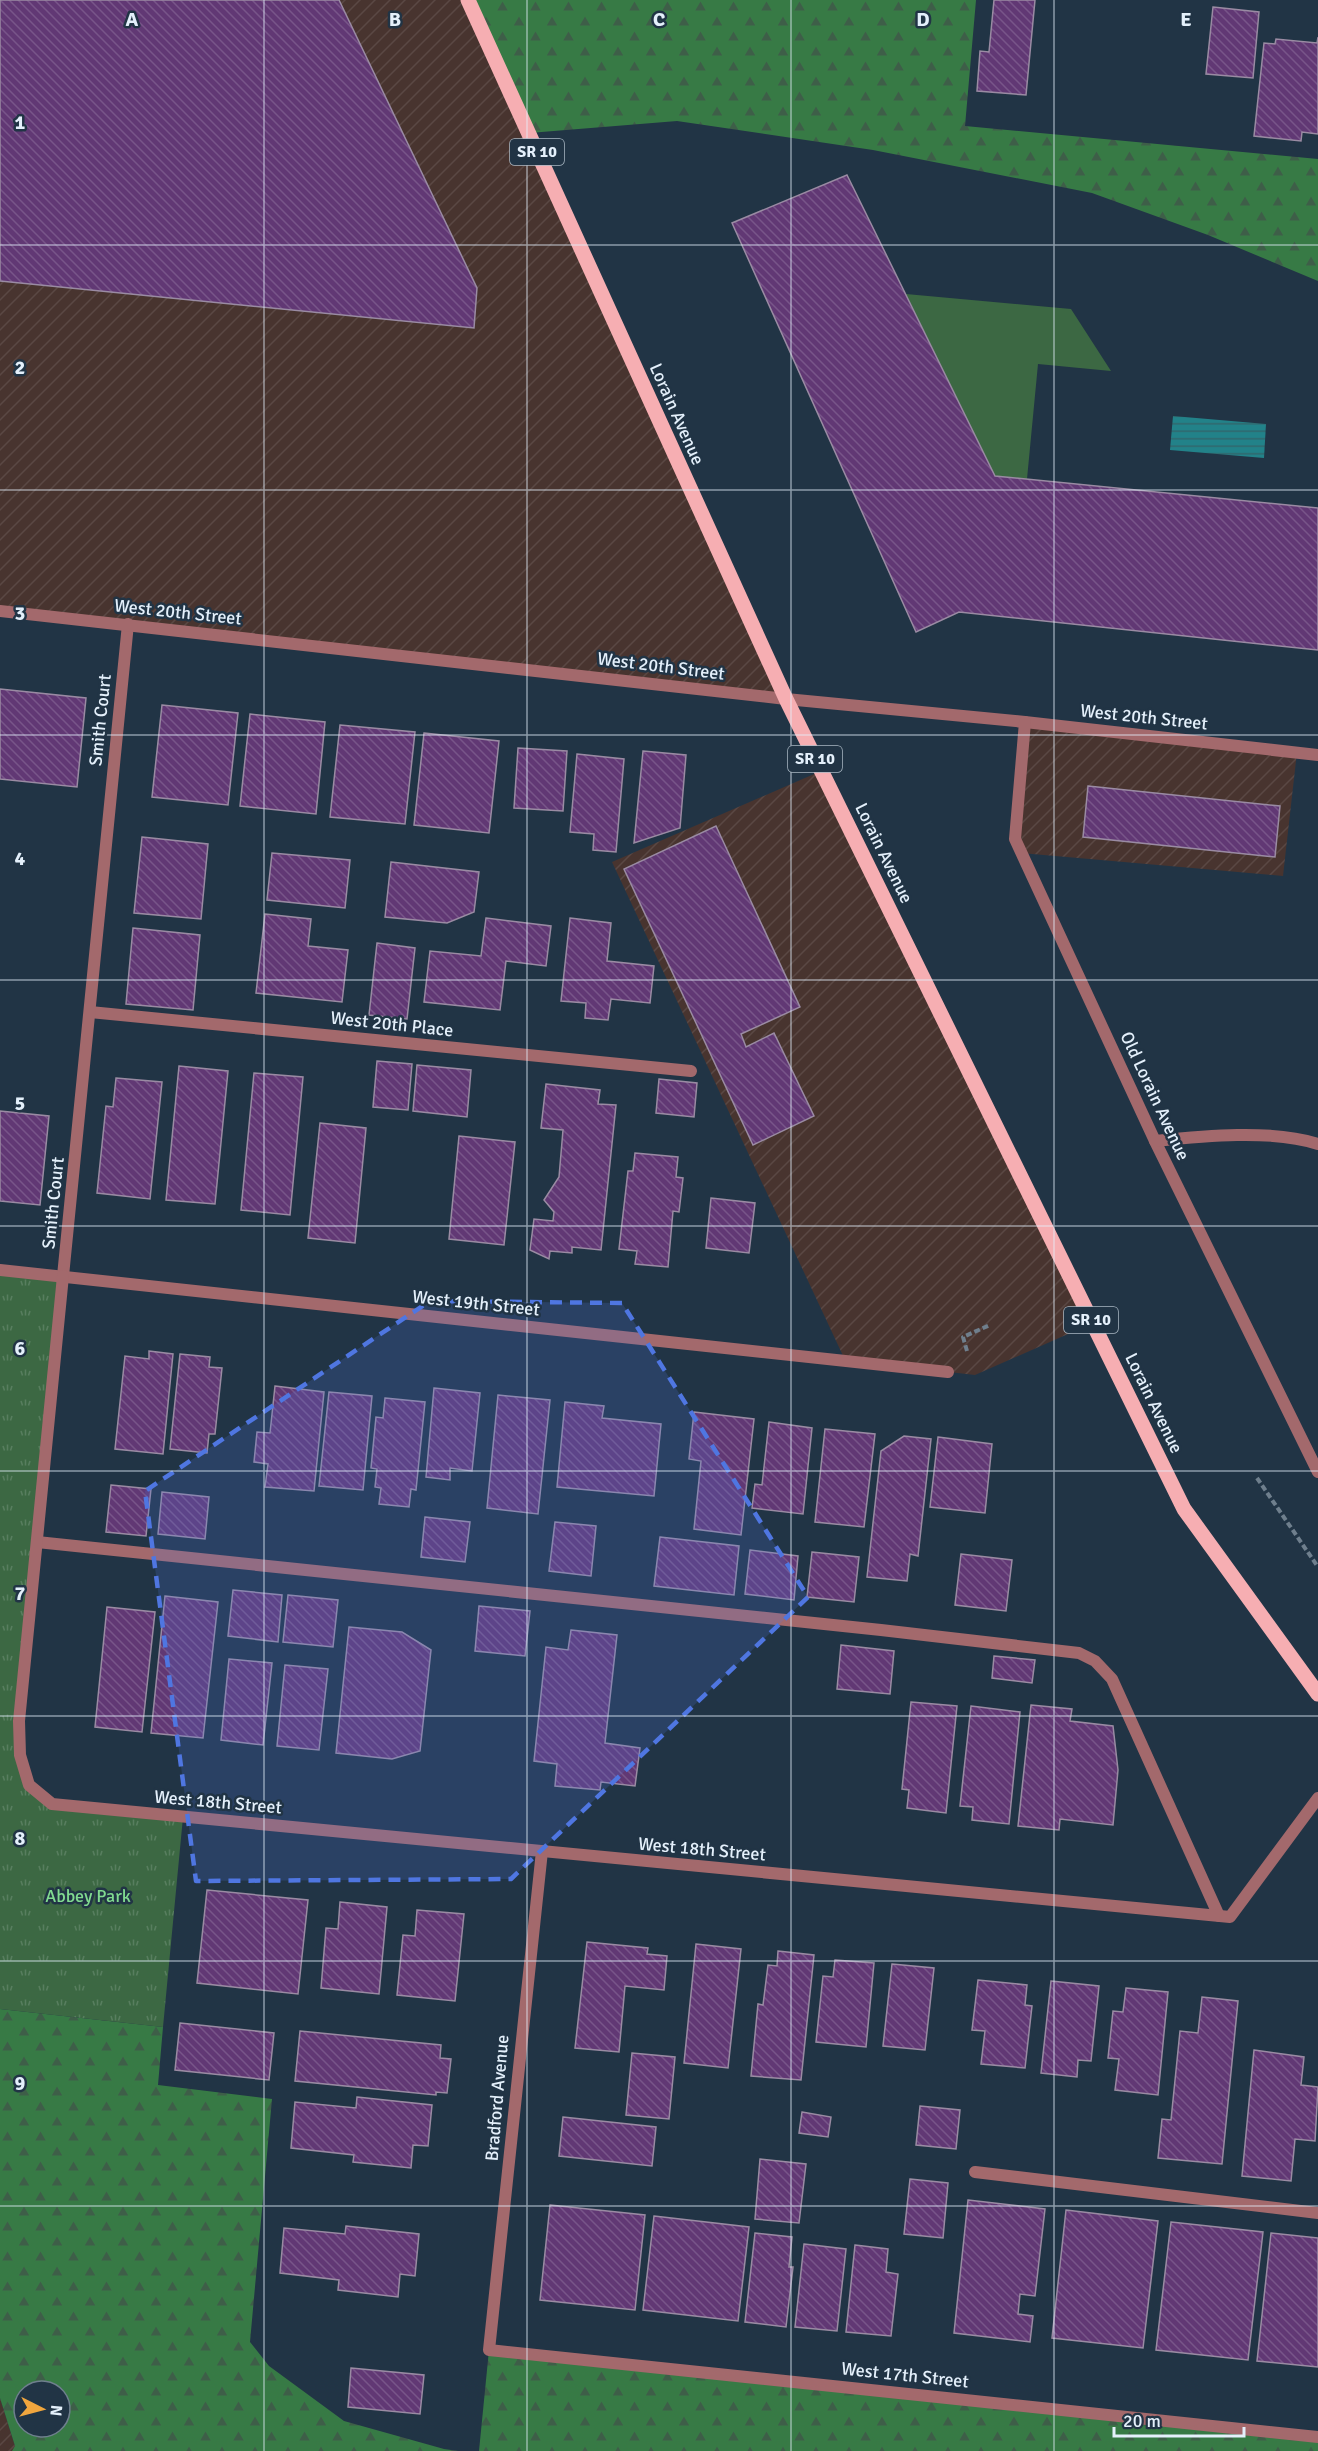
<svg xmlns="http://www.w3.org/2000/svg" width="1318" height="2451" font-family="Signika,sans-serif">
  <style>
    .industrial { fill: url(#industrial-furrows) }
    .grass { fill: #3c6843 }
    .forest { fill: url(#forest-firs); fill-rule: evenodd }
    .park { fill: url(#park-tufts) }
    .water { fill: url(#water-rules) }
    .building { fill: url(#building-back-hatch); stroke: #9a8ba3; stroke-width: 1.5 }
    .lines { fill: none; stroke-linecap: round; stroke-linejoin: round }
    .path { stroke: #6f7f8d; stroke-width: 4; stroke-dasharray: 6 3; stroke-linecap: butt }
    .service { stroke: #a3696c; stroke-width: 12 }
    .minor { stroke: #a3696c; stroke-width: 12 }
    .primary { stroke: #f6aeb2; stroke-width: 15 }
    .marked { fill: #4f76e1; fill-opacity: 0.2; stroke: #4f76e1; stroke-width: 4.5; stroke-dasharray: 12 8; stroke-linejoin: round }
    .grid { fill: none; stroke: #e4f0fb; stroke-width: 1.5; stroke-opacity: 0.55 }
    .labels { text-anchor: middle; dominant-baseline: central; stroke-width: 5; stroke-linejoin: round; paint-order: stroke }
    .shield { fill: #213445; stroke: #aab8c4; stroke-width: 1.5 }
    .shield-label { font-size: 16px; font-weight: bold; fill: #e4f0fb }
    .street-label { font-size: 18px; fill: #e4f0fb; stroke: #213445 }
    .park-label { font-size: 18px; fill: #81db90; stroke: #213445 }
    .grid-label { font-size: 20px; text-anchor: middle; font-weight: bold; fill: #e4f0fb; stroke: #213445; stroke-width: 5; stroke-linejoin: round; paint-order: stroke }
  </style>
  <defs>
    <pattern id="industrial-furrows" width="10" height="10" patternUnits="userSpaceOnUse" patternTransform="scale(1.5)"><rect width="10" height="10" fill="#48342f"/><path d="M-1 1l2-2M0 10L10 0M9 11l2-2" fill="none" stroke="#5a4844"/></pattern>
    <pattern id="forest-firs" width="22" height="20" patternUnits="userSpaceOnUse" patternTransform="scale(1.5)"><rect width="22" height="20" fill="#377a45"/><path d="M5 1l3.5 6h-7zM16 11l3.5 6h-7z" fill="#3e5e48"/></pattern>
    <pattern id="park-tufts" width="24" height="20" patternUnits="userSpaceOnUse" patternTransform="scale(1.5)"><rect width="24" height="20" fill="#3c6843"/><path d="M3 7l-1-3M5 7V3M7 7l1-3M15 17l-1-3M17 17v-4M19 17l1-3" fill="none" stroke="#587e5f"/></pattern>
    <pattern id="water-rules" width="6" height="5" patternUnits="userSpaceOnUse" patternTransform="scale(1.5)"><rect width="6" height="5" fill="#228289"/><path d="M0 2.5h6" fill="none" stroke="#31686d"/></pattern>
    <pattern id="building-back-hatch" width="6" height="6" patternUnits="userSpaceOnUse" patternTransform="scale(1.5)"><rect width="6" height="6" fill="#613874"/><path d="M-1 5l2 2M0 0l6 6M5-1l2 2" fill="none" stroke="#785589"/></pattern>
  </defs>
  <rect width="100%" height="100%" fill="#213445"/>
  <!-- industrial -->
  <g class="industrial">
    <path d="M0 0H468L786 699 0 611Z"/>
    <path d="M1025 722 1297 752 1283 876 1021 853 1015 839Z"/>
    <path d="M821 771 1093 1323 975 1375 845 1360 612 862Z"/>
    <path d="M0 2398 15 2446 24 2451H0Z"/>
  </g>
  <!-- grass -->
  <path class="grass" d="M906 294 1071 309 1111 371 1038 364 1027 479 995 476Z"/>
  <!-- forest -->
  <g class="forest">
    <path d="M468 0H976L965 126 1318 159V281L1208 235 1092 193 873 150 677 121 529 133Z"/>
    <path d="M0 2009 163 2027 158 2085 272 2099 250 2342 269 2366 344 2421 444 2449 458 2451H12L15 2446 0 2398ZM24 2391H60V2427H24Z"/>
    <path d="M489 2350 1318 2437V2451H479Z"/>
  </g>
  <!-- park -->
  <path class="park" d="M0 1270 63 1276 19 1721 29 1785 52 1804 183 1817 163 2027 0 2009Z"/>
  <!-- water -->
  <path class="water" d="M1173 416 1266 424 1264 458 1170 450Z"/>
  <!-- building -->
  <g class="building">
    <path d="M0 0H339L477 288 474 328 0 281Z"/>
    <path d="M994 0H1035L1026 95 977 91 980 51 989 52Z"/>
    <path d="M1213 7 1259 12 1253 78 1206 74Z"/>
    <path d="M1318 37V134L1302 132 1301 141 1254 136 1264 43 1275 44 1276 39 1317 43Z"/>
    <path d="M847 175 995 476 1318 508V650L959 612 916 632 732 223Z"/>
    <path d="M0 689 86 698 77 787 0 779Z"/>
    <path d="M162 705 238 713 228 805 152 797Z"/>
    <path d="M250 714 325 722 316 814 240 806Z"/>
    <path d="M340 725 415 732 405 824 330 817Z"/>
    <path d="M424 733 499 741 489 833 414 825Z"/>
    <path d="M518 748 567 751 563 811 514 808Z"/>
    <path d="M643 751 686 755 680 828 634 843Z"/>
    <path d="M577 754 624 759 616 852 593 850 594 834 570 832Z"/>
    <path d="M1088 786 1280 806 1275 857 1083 837Z"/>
    <path d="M716 826 800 1007 741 1034 746 1047 774 1033 814 1116 753 1145 624 869Z"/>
    <path d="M142 837 208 844 201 919 134 913Z"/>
    <path d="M272 853 350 860 345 908 267 900Z"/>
    <path d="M391 862 479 872 474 912 447 923 385 917Z"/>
    <path d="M265 914 311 919 308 946 348 950 342 1002 256 993Z"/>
    <path d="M486 918 551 926 546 966 506 961 500 1010 424 1002 430 951 481 956Z"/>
    <path d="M570 918 611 923 607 961 654 966 650 1003 611 999 608 1020 585 1018 586 1003 561 1001Z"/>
    <path d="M133 928 200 935 193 1010 126 1004Z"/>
    <path d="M377 943 415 948 407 1019 369 1015Z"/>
    <path d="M377 1061 412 1064 408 1110 373 1107Z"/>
    <path d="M417 1065 471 1070 467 1117 413 1111Z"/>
    <path d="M179 1066 228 1071 215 1204 166 1200Z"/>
    <path d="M254 1073 303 1077 290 1215 241 1210Z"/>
    <path d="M116 1078 162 1082 150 1199 97 1193 106 1106 113 1107Z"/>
    <path d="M659 1079 697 1083 694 1117 656 1113Z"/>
    <path d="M546 1084 600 1090 598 1104 616 1105 601 1250 572 1247V1253L550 1251 549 1259 530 1250 534 1219 553 1221 554 1212 544 1200 559 1177 563 1130 541 1128Z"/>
    <path d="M0 1111 49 1116 40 1205 0 1201Z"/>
    <path d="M320 1123 366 1128 355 1243 308 1238Z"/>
    <path d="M459 1136 515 1142 504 1245 449 1239Z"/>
    <path d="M635 1153 678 1157 676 1177 683 1178 679 1212 673 1211 668 1267 635 1264 637 1251 619 1249 628 1171H633Z"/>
    <path d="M711 1198 755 1203 749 1253 706 1248Z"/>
    <path d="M149 1351 173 1354 163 1454 115 1449 125 1356 149 1359Z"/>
    <path d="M180 1354 210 1357 209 1367 222 1368 215 1434H209L207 1453 170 1449Z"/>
    <path d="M275 1386 324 1392 314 1491 265 1487 268 1464 254 1462 257 1432 270 1433Z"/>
    <path d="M434 1388 480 1393 472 1471 450 1468V1480L426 1477Z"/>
    <path d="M329 1392 372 1396 363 1490 319 1486Z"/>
    <path d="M498 1395 550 1400 538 1514 487 1508Z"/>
    <path d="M385 1398 425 1402 416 1490 411 1489 409 1507 379 1504 381 1488 375 1487 377 1469 371 1468 376 1417 383 1418Z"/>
    <path d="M565 1402 604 1406 602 1418 661 1424 654 1496 557 1487Z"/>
    <path d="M694 1412 754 1419 741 1535 694 1529 701 1461 689 1459Z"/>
    <path d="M769 1422 812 1428 803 1514 752 1508 755 1484 762 1485Z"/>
    <path d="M825 1429 875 1434 864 1527 815 1522Z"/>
    <path d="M904 1436 931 1439 918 1556 910 1554 907 1581 867 1577 881 1451Z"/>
    <path d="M938 1437 992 1444 985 1513 930 1507Z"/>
    <path d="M111 1485 151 1489 146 1536 106 1532Z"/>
    <path d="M162 1492 209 1497 205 1539 158 1534Z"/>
    <path d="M425 1517 470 1522 465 1562 421 1557Z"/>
    <path d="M555 1522 596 1526 591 1576 549 1571Z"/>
    <path d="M660 1537 739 1546 734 1595 654 1586Z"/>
    <path d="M750 1550 798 1556 794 1600 745 1594Z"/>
    <path d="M812 1552 859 1557 854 1602 807 1597Z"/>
    <path d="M961 1554 1012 1560 1006 1611 955 1605Z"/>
    <path d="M233 1590 282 1595 278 1642 228 1636Z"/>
    <path d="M288 1595 338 1600 333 1647 283 1642Z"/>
    <path d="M165 1596 218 1602 203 1738 151 1733Z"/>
    <path d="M479 1606 530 1611 525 1656 475 1651Z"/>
    <path d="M107 1607 155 1612 142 1732 95 1727Z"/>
    <path d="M349 1627 402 1632 431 1650 420 1751 392 1759 336 1753Z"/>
    <path d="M571 1630 617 1635 605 1743 640 1748 635 1786 601 1782 600 1790 555 1786 557 1764 534 1761 546 1647 568 1650Z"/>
    <path d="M841 1645 894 1651 890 1694 837 1689Z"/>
    <path d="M994 1656 1035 1660 1032 1683 992 1678Z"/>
    <path d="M229 1659 272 1663 263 1745 221 1740Z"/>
    <path d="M285 1665 328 1669 319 1750 277 1746Z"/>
    <path d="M911 1702 957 1706 946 1813 907 1808 909 1790 902 1789Z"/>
    <path d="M1031 1705 1072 1709 1070 1721 1113 1726 1118 1770 1113 1825 1060 1819 1059 1830 1018 1826Z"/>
    <path d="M971 1706 1020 1712 1009 1824 972 1820 973 1807 960 1806Z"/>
    <path d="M207 1890 308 1900 298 1994 197 1983Z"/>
    <path d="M340 1902 387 1907 379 1994 321 1988 326 1928 338 1929Z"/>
    <path d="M417 1910 464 1914 455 2001 397 1995 403 1935 415 1936Z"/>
    <path d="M587 1942 648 1948 647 1954 667 1956 664 1990 625 1986 619 2052 575 2048Z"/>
    <path d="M696 1944 741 1949 728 2068 684 2063Z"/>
    <path d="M778 1951 814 1955 801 2080 751 2076 758 2004 763 2005 768 1965 777 1966Z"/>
    <path d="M835 1960 874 1963 866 2047 816 2042 823 1976 833 1977Z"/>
    <path d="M892 1964 934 1968 925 2050 883 2046Z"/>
    <path d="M978 1980 1027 1985 1025 2005 1032 2006 1025 2068 981 2064 985 2031 972 2030Z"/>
    <path d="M1051 1981 1099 1986 1091 2061 1078 2060 1077 2077 1041 2073Z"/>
    <path d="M1126 1988 1168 1992 1158 2095 1115 2090 1119 2059 1108 2058 1113 2011 1123 2012Z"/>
    <path d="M1202 1997 1238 2001 1222 2164 1158 2158 1162 2119 1171 2120 1180 2031 1198 2033Z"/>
    <path d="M180 2023 274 2033 269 2080 175 2070Z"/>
    <path d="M300 2031 441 2045 440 2058 451 2059 447 2093 436 2092V2095L295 2081Z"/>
    <path d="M1254 2050 1304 2057 1301 2085 1318 2087 1315 2141 1295 2139 1291 2181 1242 2176Z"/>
    <path d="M632 2053 675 2057 669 2119 626 2115Z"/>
    <path d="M357 2097 432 2105 428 2146 413 2145 411 2168 353 2162 354 2155 291 2148 295 2102 356 2108Z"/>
    <path d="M920 2106 960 2110 956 2149 916 2145Z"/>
    <path d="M802 2112 831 2117 828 2137 799 2133Z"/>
    <path d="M563 2117 656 2127 652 2166 559 2156Z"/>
    <path d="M760 2159 806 2164 799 2223 755 2219Z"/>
    <path d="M910 2179 948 2183 943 2238 904 2234Z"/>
    <path d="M968 2200 1045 2209 1035 2296 1020 2294 1018 2314 1033 2316 1030 2342 954 2333Z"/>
    <path d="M550 2205 645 2215 635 2310 540 2300Z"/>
    <path d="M1066 2210 1158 2221 1143 2348 1052 2338Z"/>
    <path d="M654 2216 749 2227 738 2321 643 2310Z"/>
    <path d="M1171 2222 1263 2232 1248 2360 1156 2350Z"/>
    <path d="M346 2226 419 2234 415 2276 400 2274 398 2297 338 2290 339 2280 280 2273 284 2228 345 2234Z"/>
    <path d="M755 2233 792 2237 789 2267H793L786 2327 745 2322Z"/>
    <path d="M1271 2233 1318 2238V2367L1257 2361Z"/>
    <path d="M804 2244 846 2249 837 2331 795 2327Z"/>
    <path d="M855 2245 888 2249 886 2272 898 2274 891 2336 846 2332Z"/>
    <path d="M351 2368 424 2375 420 2414 348 2407Z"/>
  </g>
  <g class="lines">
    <!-- path -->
    <g class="path">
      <path d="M967 1351 963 1337 990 1325"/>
      <path d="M1257 1478 1318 1567"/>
    </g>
    <!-- service -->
    <g class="service">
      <path d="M90 1012 691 1071"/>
      <path d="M63 1276 128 624"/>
      <path d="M37 1542 881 1630 1079 1653 1095 1661 1112 1679 1219 1916"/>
      <path d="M975 2172 1318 2213"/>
    </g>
    <!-- minor -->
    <g class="minor">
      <path d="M0 611 786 699 1025 722 1318 755"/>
      <path d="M1025 722 1015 839 1155 1141 1318 1472"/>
      <path d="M1155 1141C1203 1136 1272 1129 1318 1144"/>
      <path d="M0 1270 948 1372"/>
      <path d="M63 1276 19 1721 20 1755 29 1785 52 1804 1230 1917 1318 1798"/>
      <path d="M542 1851 489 2350 1318 2437"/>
    </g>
    <!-- primary -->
    <path class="primary" d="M468 0 786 699 1184 1509 1318 1694"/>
  </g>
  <!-- marked area -->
  <path class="marked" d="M430 1301 622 1303 808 1597 511 1879 196 1881 145 1491Z"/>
  <!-- grid -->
  <path class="grid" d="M264 0V2451M527 0V2451M791 0V2451M1054 0V2451M0 245H1318M0 490H1318M0 735H1318M0 980H1318M0 1226H1318M0 1471H1318M0 1716H1318M0 1961H1318M0 2206H1318"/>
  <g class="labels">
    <!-- shield labels -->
    <g class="shield">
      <rect x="510" y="139" width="54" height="26" rx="4.5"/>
      <rect x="788" y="746" width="54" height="26" rx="4.5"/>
      <rect x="1064" y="1307" width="54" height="26" rx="4.5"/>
    </g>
    <g class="shield-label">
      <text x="537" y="152">SR 10</text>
      <text x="815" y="759">SR 10</text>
      <text x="1091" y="1320">SR 10</text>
    </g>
    <!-- street labels -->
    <g class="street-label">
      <text transform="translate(677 414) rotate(66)">Lorain Avenue</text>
      <text transform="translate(178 612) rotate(6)">West 20th Street</text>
      <text transform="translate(661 666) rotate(7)">West 20th Street</text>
      <text transform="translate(1144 717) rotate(6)">West 20th Street</text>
      <text transform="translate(100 720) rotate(-84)">Smith Court</text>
      <text transform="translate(884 853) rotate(64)">Lorain Avenue</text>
      <text transform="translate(392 1024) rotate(6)">West 20th Place</text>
      <text transform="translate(1155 1096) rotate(65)">Old Lorain Avenue</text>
      <text transform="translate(53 1203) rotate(-84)">Smith Court</text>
      <text transform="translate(476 1303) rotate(6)">West 19th Street</text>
      <text transform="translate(1154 1403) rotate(64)">Lorain Avenue</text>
      <text transform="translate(218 1802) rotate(5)">West 18th Street</text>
      <text transform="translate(702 1849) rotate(5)">West 18th Street</text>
      <text transform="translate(497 2098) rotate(-85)">Bradford Avenue</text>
      <text transform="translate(905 2375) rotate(6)">West 17th Street</text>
    </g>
    <!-- park labels -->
    <g class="park-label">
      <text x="88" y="1896">Abbey Park</text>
    </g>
  </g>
  <g class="grid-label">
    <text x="132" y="26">A</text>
    <text x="395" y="26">B</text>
    <text x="659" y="26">C</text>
    <text x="923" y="26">D</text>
    <text x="1186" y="26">E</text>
    <text x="20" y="129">1</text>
    <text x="20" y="374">2</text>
    <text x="20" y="620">3</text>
    <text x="20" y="865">4</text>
    <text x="20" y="1110">5</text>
    <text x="20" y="1355">6</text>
    <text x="20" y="1600">7</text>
    <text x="20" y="1845">8</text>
    <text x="20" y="2090">9</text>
  </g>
  <!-- north arrow -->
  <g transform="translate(42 2409) rotate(96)"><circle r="28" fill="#213445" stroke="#6f7f8e" stroke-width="1.5"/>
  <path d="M0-4.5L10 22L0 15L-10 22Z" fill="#f0a63e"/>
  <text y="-9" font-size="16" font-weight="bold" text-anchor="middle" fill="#e4f0fb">N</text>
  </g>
  <!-- scale -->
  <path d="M1114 2427v9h130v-9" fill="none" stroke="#e4f0fb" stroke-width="3"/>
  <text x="1123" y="2427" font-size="18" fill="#e4f0fb" stroke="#213445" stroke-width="4.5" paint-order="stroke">20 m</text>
</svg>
